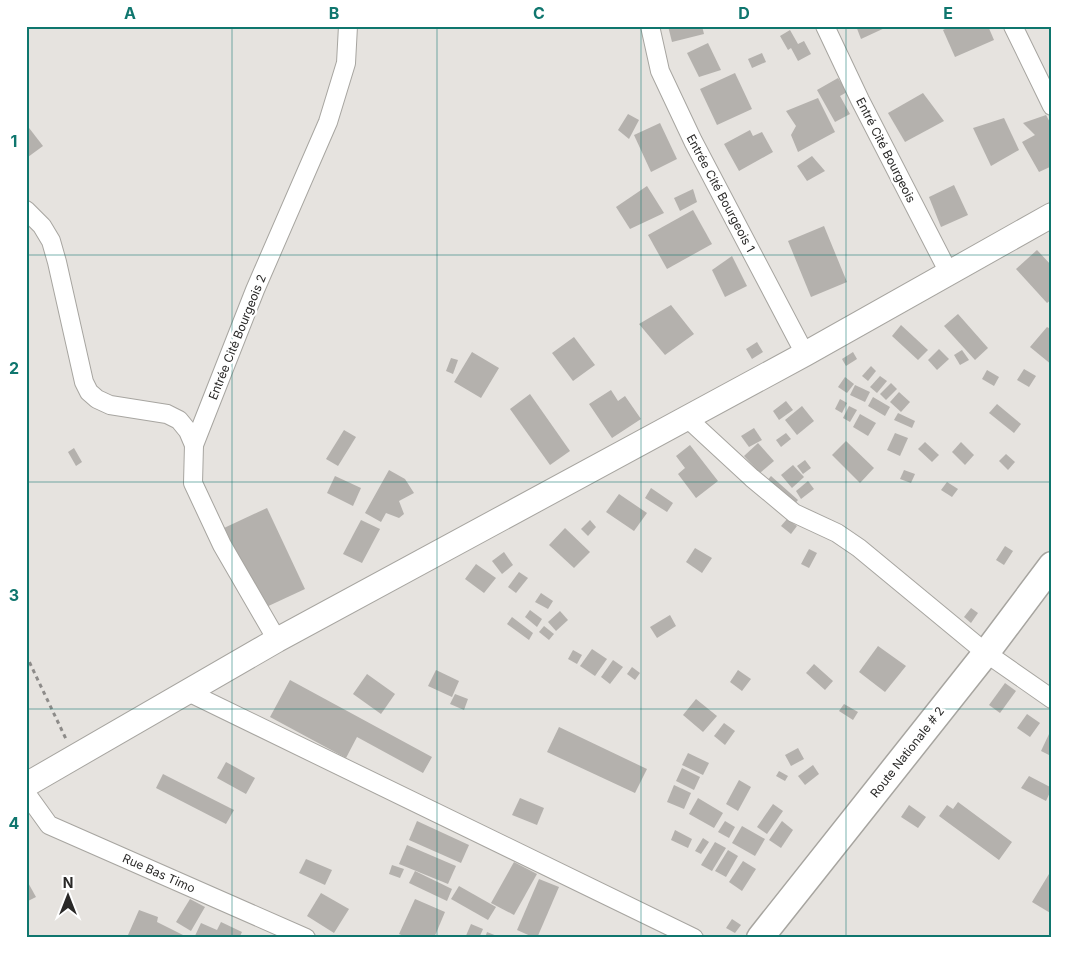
<svg xmlns="http://www.w3.org/2000/svg" width="1078" height="964" font-family="Inter,sans-serif">
  <style>
    .building { fill: #b4b1ad }
    .lines { fill: none; stroke-linecap: round; stroke-linejoin: round }
    .street-casing { stroke: #a7a5a0; stroke-width: 20 }
    .secondary-casing { stroke: #a7a5a0; stroke-width: 26 }
    .primary-casing { stroke: #a7a5a0; stroke-width: 29 }
    .path { stroke: #8d8b89; stroke-width: 3; stroke-dasharray: 4 4; stroke-linecap: butt }
    .street { stroke: #fff; stroke-width: 18 }
    .secondary { stroke: #fff; stroke-width: 24 }
    .primary { stroke: #fff; stroke-width: 26 }
    .grid { fill: none; stroke: #0f766e; stroke-width: 1; stroke-opacity: 0.55 }
    .labels { text-anchor: middle; dominant-baseline: central; stroke-width: 5; stroke-linejoin: round; paint-order: stroke }
    .street-label { font-size: 12px; fill: #2a2928; stroke: #fff }
    .neatline { fill: none; stroke: #0f766e; stroke-width: 2 }
    .grid-label { font-size: 16px; text-anchor: middle; font-weight: bold; fill: #0f766e }
  </style>
  <rect width="100%" height="100%" fill="#e6e3df"/>
  <!-- building -->
  <g class="building">
    <path d="M668 26H702L704 34 672 42Z"/>
    <path d="M856 26H889L861 39Z"/>
    <path d="M951 26H988L994 40 955 57 943 30Z"/>
    <path d="M790 30 798 44 804 41 811 54 798 61 791 48 788 50 780 36Z"/>
    <path d="M708 43 721 70 699 77 687 53Z"/>
    <path d="M762 53 766 62 752 68 748 59Z"/>
    <path d="M735 73 752 109 717 125 700 89Z"/>
    <path d="M838 78 847 92 840 96 850 114 835 122 817 90Z"/>
    <path d="M923 93 944 121 905 142 888 113Z"/>
    <path d="M818 98 835 132 798 152 791 135 796 126 786 111Z"/>
    <path d="M628 114 639 120 629 139 618 130Z"/>
    <path d="M1046 115 1052 126V166L1039 172 1022 142 1035 135 1023 123Z"/>
    <path d="M1004 118 1019 150 991 166 973 128Z"/>
    <path d="M660 123 677 159 651 172 634 135Z"/>
    <path d="M26 124 43 146 28 157 26 155Z"/>
    <path d="M750 130 753 136 762 132 773 152 739 171 724 144Z"/>
    <path d="M812 156 825 171 807 181 797 166Z"/>
    <path d="M954 185 968 215 941 227 929 197Z"/>
    <path d="M647 186 664 213 630 229 616 207Z"/>
    <path d="M693 189 697 202 680 211 674 198Z"/>
    <path d="M693 210 712 244 667 269 648 235Z"/>
    <path d="M824 226 847 282 811 297 788 241Z"/>
    <path d="M1037 250 1052 266V299L1047 303 1016 269Z"/>
    <path d="M732 256 747 286 725 297 712 270Z"/>
    <path d="M671 305 694 334 665 355 639 324Z"/>
    <path d="M958 314 988 348 975 360 944 326Z"/>
    <path d="M901 325 928 350 918 360 892 336Z"/>
    <path d="M1047 327 1052 330V365L1030 347Z"/>
    <path d="M574 337 595 365 573 381 552 353Z"/>
    <path d="M757 342 763 352 752 359 746 349Z"/>
    <path d="M939 349 949 359 937 370 928 360Z"/>
    <path d="M962 350 969 360 960 365 954 355Z"/>
    <path d="M472 352 499 368 481 398 454 382Z"/>
    <path d="M853 352 857 359 846 366 842 359Z"/>
    <path d="M451 358 458 360 453 374 446 371Z"/>
    <path d="M871 366 876 371 868 381 862 376Z"/>
    <path d="M1024 369 1036 376 1029 387 1017 380Z"/>
    <path d="M987 370 999 377 994 386 982 379Z"/>
    <path d="M880 376 887 381 877 393 870 387Z"/>
    <path d="M845 377 854 384 847 393 838 387Z"/>
    <path d="M891 383 897 389 886 400 880 394Z"/>
    <path d="M855 385 870 392 865 402 850 395Z"/>
    <path d="M611 390 618 401 625 396 641 419 612 438 589 404Z"/>
    <path d="M899 392 910 402 901 412 890 402Z"/>
    <path d="M530 394 570 451 550 465 510 409Z"/>
    <path d="M873 397 890 407 885 416 868 406Z"/>
    <path d="M840 399 847 403 842 413 835 409Z"/>
    <path d="M786 401 793 410 779 420 773 411Z"/>
    <path d="M997 404 1021 424 1014 433 989 413Z"/>
    <path d="M802 406 814 421 797 435 785 420Z"/>
    <path d="M849 406 857 410 850 422 843 418Z"/>
    <path d="M898 413 915 421 912 428 894 420Z"/>
    <path d="M860 414 876 423 868 436 853 427Z"/>
    <path d="M754 428 762 440 749 447 741 436Z"/>
    <path d="M344 430 356 437 338 466 326 459Z"/>
    <path d="M786 433 791 439 781 447 776 440Z"/>
    <path d="M895 433 908 438 900 456 887 450Z"/>
    <path d="M846 441 874 468 860 483 832 455Z"/>
    <path d="M925 442 939 455 932 462 918 449Z"/>
    <path d="M961 442 974 455 965 465 952 452Z"/>
    <path d="M758 443 774 461 760 473 744 456Z"/>
    <path d="M690 445 718 481 696 498 678 474 685 468 676 456Z"/>
    <path d="M74 448 82 462 76 466 68 452Z"/>
    <path d="M1006 454 1015 462 1008 470 999 461Z"/>
    <path d="M805 460 811 468 803 474 797 466Z"/>
    <path d="M793 465 804 477 792 488 781 475Z"/>
    <path d="M389 470 405 479 414 493 399 501 404 514 399 518 386 513 381 522 365 513Z"/>
    <path d="M904 470 915 474 911 483 900 479Z"/>
    <path d="M335 476 361 488 353 506 327 493Z"/>
    <path d="M771 476 798 500 792 507 765 483Z"/>
    <path d="M808 481 814 489 801 499 796 491Z"/>
    <path d="M947 482 958 489 952 497 941 490Z"/>
    <path d="M651 488 673 503 667 512 645 498Z"/>
    <path d="M619 494 647 513 634 531 606 512Z"/>
    <path d="M267 508 305 589 262 609 224 528Z"/>
    <path d="M787 519 797 526 791 534 781 526Z"/>
    <path d="M361 520 380 529 362 563 343 554Z"/>
    <path d="M590 520 596 527 588 536 581 529Z"/>
    <path d="M565 528 590 552 574 568 549 545Z"/>
    <path d="M1005 546 1013 551 1004 565 996 560Z"/>
    <path d="M695 548 712 558 702 573 686 562Z"/>
    <path d="M809 549 817 553 809 568 801 564Z"/>
    <path d="M504 552 513 565 502 574 492 561Z"/>
    <path d="M476 564 496 578 484 593 465 579Z"/>
    <path d="M519 572 528 578 516 593 508 587Z"/>
    <path d="M541 593 553 601 548 609 535 602Z"/>
    <path d="M971 608 978 613 971 623 964 617Z"/>
    <path d="M530 610 542 619 537 627 525 617Z"/>
    <path d="M560 611 568 620 556 631 548 622Z"/>
    <path d="M670 615 676 626 657 638 650 627Z"/>
    <path d="M512 617 533 633 529 640 507 624Z"/>
    <path d="M544 626 554 634 549 640 539 632Z"/>
    <path d="M878 646 906 666 885 692 859 672Z"/>
    <path d="M592 649 607 659 595 676 580 666Z"/>
    <path d="M573 650 582 655 577 664 568 659Z"/>
    <path d="M613 660 623 667 610 684 601 677Z"/>
    <path d="M814 664 833 681 825 690 806 673Z"/>
    <path d="M632 667 640 673 635 680 627 674Z"/>
    <path d="M436 670 459 681 452 697 428 686Z"/>
    <path d="M738 670 751 679 742 691 730 682Z"/>
    <path d="M367 674 395 694 381 714 353 694Z"/>
    <path d="M290 680 432 757 423 773 357 737 346 758 270 717Z"/>
    <path d="M1005 683 1016 691 1000 713 989 705Z"/>
    <path d="M455 694 468 699 464 710 450 704Z"/>
    <path d="M696 699 717 716 703 732 683 715Z"/>
    <path d="M844 704 858 712 853 720 839 711Z"/>
    <path d="M1027 714 1040 723 1030 737 1017 728Z"/>
    <path d="M724 723 735 731 725 745 714 736Z"/>
    <path d="M559 727 647 769 635 793 547 752Z"/>
    <path d="M1050 732 1052 733 1051 756 1041 751Z"/>
    <path d="M798 748 804 759 791 766 785 755Z"/>
    <path d="M688 753 709 763 703 775 682 765Z"/>
    <path d="M226 762 255 778 246 794 217 778Z"/>
    <path d="M813 765 819 774 805 785 798 776Z"/>
    <path d="M682 768 700 777 694 790 676 781Z"/>
    <path d="M779 771 788 776 785 781 776 776Z"/>
    <path d="M163 774 234 810 226 824 156 788Z"/>
    <path d="M1029 776 1052 788 1046 801 1021 788Z"/>
    <path d="M739 780 751 787 738 811 726 804Z"/>
    <path d="M674 785 691 793 684 809 667 802Z"/>
    <path d="M520 798 544 808 537 825 512 815Z"/>
    <path d="M698 798 723 813 714 828 689 814Z"/>
    <path d="M958 802 1012 842 999 860 939 816 947 805 953 809Z"/>
    <path d="M773 804 783 811 767 834 757 827Z"/>
    <path d="M909 805 926 817 918 828 901 817Z"/>
    <path d="M417 821 469 845 461 863 409 840Z"/>
    <path d="M725 821 735 827 729 838 718 832Z"/>
    <path d="M782 821 793 830 781 848 769 840Z"/>
    <path d="M742 826 765 839 755 856 732 843Z"/>
    <path d="M675 830 692 839 688 848 671 840Z"/>
    <path d="M703 838 709 842 701 854 695 851Z"/>
    <path d="M715 842 726 848 712 871 701 865Z"/>
    <path d="M407 845 456 866 448 884 399 864Z"/>
    <path d="M728 850 738 856 726 877 715 871Z"/>
    <path d="M306 859 332 870 325 885 299 873Z"/>
    <path d="M743 861 756 869 742 891 729 882Z"/>
    <path d="M514 862 537 874 514 915 491 903Z"/>
    <path d="M392 865 404 869 400 878 389 874Z"/>
    <path d="M1052 869V914L1032 902Z"/>
    <path d="M415 871 452 889 447 901 409 883Z"/>
    <path d="M26 879 36 897 26 902Z"/>
    <path d="M539 879 559 887 537 938H535L517 930Z"/>
    <path d="M459 886 496 907 488 920 451 899Z"/>
    <path d="M321 893 349 909 334 933 307 916Z"/>
    <path d="M190 899 205 907 191 931 176 922Z"/>
    <path d="M415 899 445 912 434 938H408L399 934Z"/>
    <path d="M139 910 158 917 157 922 189 938H136L128 935Z"/>
    <path d="M732 919 741 925 735 933 726 928Z"/>
    <path d="M221 922 242 932 239 938H194L201 923 217 930Z"/>
    <path d="M471 924 483 929 479 938H465Z"/>
    <path d="M487 932 502 938H485Z"/>
  </g>
  <g class="lines">
    <!-- street casing -->
    <g class="street-casing">
      <g id="street">
        <path d="M650 26 660 71 693 141 805 354"/>
        <path d="M825 26 860 100 949 273"/>
        <path d="M1013 26 1052 106"/>
        <path d="M26 210 42 226 51 241 57 262 84 382 89 392 97 399 110 405 167 414 179 420 188 431 194 445"/>
        <path d="M687 418 752 478 794 513 837 533 859 548 986 653 1052 699"/>
        <path d="M277 640 222 545 193 483 194 445 255 290 328 122 346 63 348 26"/>
        <path d="M188 692 694 938"/>
        <path d="M26 793 49 825 306 938"/>
      </g>
    </g>
    <!-- secondary casing -->
    <g class="secondary-casing">
      <path id="secondary" d="M26 785 277 640 805 354 1052 215"/>
    </g>
    <!-- primary casing -->
    <g class="primary-casing">
      <path id="primary" d="M760 938 986 653 1052 565"/>
    </g>
    <!-- path -->
    <path class="path" d="M26 655 66 739"/>
    <!-- street -->
    <use href="#street" class="street"/>
    <!-- secondary -->
    <use href="#secondary" class="secondary"/>
    <!-- primary -->
    <use href="#primary" class="primary"/>
  </g>
  <!-- grid -->
  <path class="grid" d="M232 26V938M437 26V938M641 26V938M846 26V938M26 255H1052M26 482H1052M26 709H1052"/>
  <g class="labels">
    <!-- street labels -->
    <g class="street-label">
      <text transform="translate(886 150) rotate(63)">Entré Cité Bourgeois</text>
      <text transform="translate(721 193) rotate(62)">Entrée Cité Bourgeois 1</text>
      <text transform="translate(237 337) rotate(-68)">Entrée Cité Bourgeois 2</text>
      <text transform="translate(907 752) rotate(-52)">Route Nationale # 2</text>
      <text transform="translate(159 873) rotate(24)">Rue Bas Timo</text>
    </g>
  </g>
  <!-- border -->
  <rect width="1078" height="964" fill="none" stroke="#ffffff" stroke-width="55"/>
  <!-- north arrow -->
  <g transform="translate(68 896)" stroke="#ffffff" stroke-width="4" paint-order="stroke">
  <path d="M0-4L9 19L0 12L-9 19Z" fill="#2a2928"/>
  <text y="-8" font-size="14" font-weight="bold" text-anchor="middle" fill="#2a2928">N</text>
  </g>
  <rect x="28" y="28" width="1022" height="908" class="neatline"/>
  <g class="grid-label">
    <text x="130" y="19">A</text>
    <text x="334" y="19">B</text>
    <text x="539" y="19">C</text>
    <text x="744" y="19">D</text>
    <text x="948" y="19">E</text>
    <text x="14" y="147">1</text>
    <text x="14" y="374">2</text>
    <text x="14" y="601">3</text>
    <text x="14" y="829">4</text>
  </g>
</svg>
